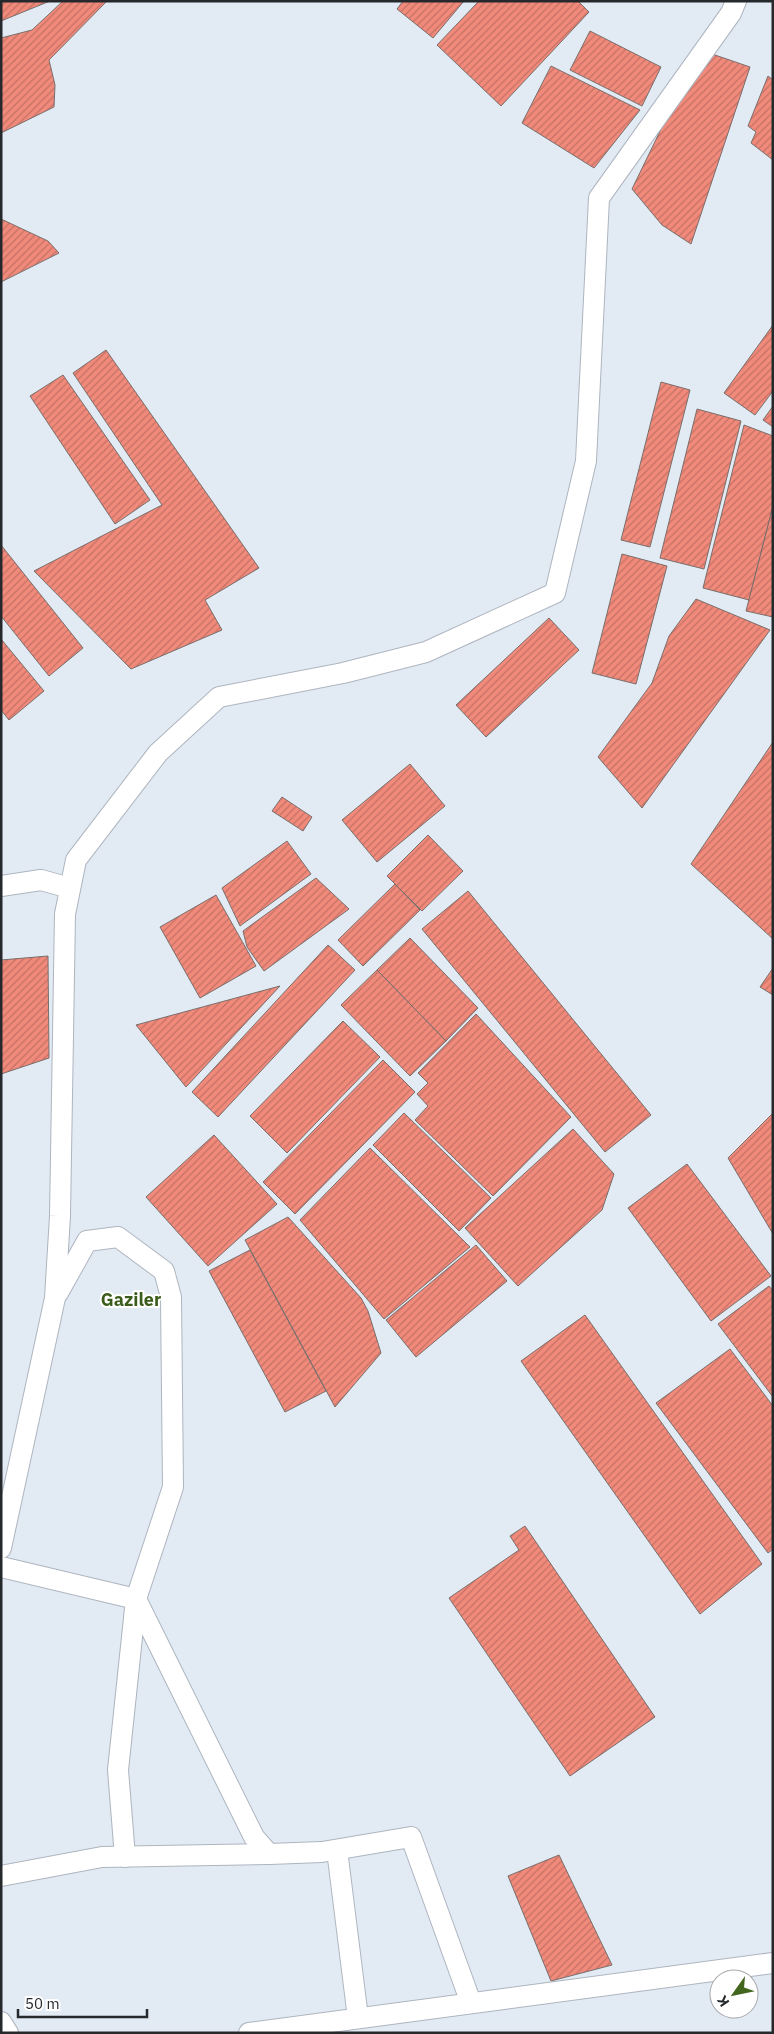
<svg xmlns="http://www.w3.org/2000/svg" width="774" height="2034" font-family="'IBM Plex Sans',sans-serif">
  <style>
    .building { fill: url(#building-hatch); stroke: #796e6b }
    .lines { fill: none; stroke-linecap: round; stroke-linejoin: round }
    .street-casing { stroke: #aeb5bf; stroke-width: 22 }
    .street { stroke: #fff; stroke-width: 20 }
    .labels { text-anchor: middle; dominant-baseline: central; stroke-width: 4; stroke-linejoin: round; paint-order: stroke }
    .quarter-label { font-size: 18px; font-weight: bold; fill: #3c5c1b; stroke: #fff }
  </style>
  <defs>
    <pattern id="building-hatch" width="6" height="6" patternUnits="userSpaceOnUse" patternTransform="scale(1.25)"><rect width="6" height="6" fill="#f18a7b"/><path d="M-1 1l2-2M0 6l6-6M5 7l2-2" fill="none" stroke="#c37165"/></pattern>
  </defs>
  <rect width="100%" height="100%" fill="#e2eaf4"/>
  <!-- building -->
  <g class="building">
    <path d="M1 1H50L1 21Z"/>
    <path d="M63 1H107L49 60 55 85 54 107 1 133V38L32 30Z"/>
    <path d="M403 1H464L433 38 397 9Z"/>
    <path d="M479 1H578L589 12 501 106 437 45Z"/>
    <path d="M590 31 661 67 642 106 570 70Z"/>
    <path d="M712 54 750 67 691 244 662 225 632 189 665 121Z"/>
    <path d="M551 66 640 110 594 168 522 123Z"/>
    <path d="M768 76 773 80V160L751 143 756 132 748 126Z"/>
    <path d="M1 219 48 241 59 253 1 282Z"/>
    <path d="M773 325V391L755 415 724 393Z"/>
    <path d="M106 350 259 568 205 600 222 630 131 669 34 571 162 505 73 373Z"/>
    <path d="M63 375 150 500 115 524 30 396Z"/>
    <path d="M661 382 690 390 650 547 621 540Z"/>
    <path d="M773 406V427L763 420Z"/>
    <path d="M697 409 741 421 704 569 660 558Z"/>
    <path d="M744 425 773 436V506L749 600 703 588Z"/>
    <path d="M773 506V617L746 611Z"/>
    <path d="M1 545 83 648 49 676 1 616Z"/>
    <path d="M622 554 667 566 636 684 592 673Z"/>
    <path d="M696 599 770 630 642 808 598 757 652 683 669 636Z"/>
    <path d="M549 618 579 650 486 737 456 705Z"/>
    <path d="M1 639 44 691 9 720 1 710Z"/>
    <path d="M773 742V939L691 864Z"/>
    <path d="M410 764 445 806 377 862 342 820Z"/>
    <path d="M282 797 312 817 303 831 272 811Z"/>
    <path d="M428 835 463 871 422 911 387 876Z"/>
    <path d="M287 841 311 874 240 926 222 888Z"/>
    <path d="M316 878 349 909 264 971 247 947 243 931Z"/>
    <path d="M395 884 420 910 363 966 338 940Z"/>
    <path d="M468 891 651 1115 605 1152 422 929Z"/>
    <path d="M216 895 256 966 200 998 160 927Z"/>
    <path d="M410 938 478 1008 446 1041 377 970Z"/>
    <path d="M328 945 355 970 218 1117 192 1092Z"/>
    <path d="M48 956 49 1058 1 1074V960Z"/>
    <path d="M773 968V995L760 987Z"/>
    <path d="M377 970 446 1041 410 1076 341 1005Z"/>
    <path d="M280 986 186 1087 136 1025Z"/>
    <path d="M476 1014 571 1117 493 1196 415 1120 428 1106 417 1094 428 1083 418 1073Z"/>
    <path d="M343 1021 380 1057 287 1153 250 1116Z"/>
    <path d="M383 1060 415 1092 295 1214 263 1182Z"/>
    <path d="M404 1113 491 1198 459 1231 373 1145Z"/>
    <path d="M773 1113V1234L728 1158Z"/>
    <path d="M573 1129 614 1174 602 1210 518 1286 465 1228Z"/>
    <path d="M214 1135 277 1204 208 1266 146 1197Z"/>
    <path d="M370 1148 470 1247 384 1319 300 1220Z"/>
    <path d="M687 1164 771 1276 711 1321 628 1208Z"/>
    <path d="M288 1217 361 1298 368 1311 381 1353 335 1407 245 1240Z"/>
    <path d="M476 1245 507 1281 416 1357 386 1320Z"/>
    <path d="M250 1250 326 1391 285 1412 209 1271Z"/>
    <path d="M769 1286 773 1291V1397L718 1324Z"/>
    <path d="M585 1315 762 1564 700 1614 521 1361Z"/>
    <path d="M730 1349 773 1406V1549L768 1553 656 1403Z"/>
    <path d="M525 1526 655 1717 570 1776 449 1598 519 1550 510 1536Z"/>
    <path d="M559 1855 612 1965 551 1981 508 1876Z"/>
  </g>
  <g class="lines">
    <!-- street casing -->
    <g class="street-casing">
      <g id="street">
        <path d="M1 886 41 880 70 888"/>
        <path d="M1 1548 55 1298 60 1216 65 914 76 860 158 753 219 697 343 673 426 652 555 593 586 461 599 198 731 13 736 1"/>
        <path d="M1 1567 136 1599 173 1487 171 1297 164 1271 118 1237 87 1241 58 1293"/>
        <path d="M136 1599 254 1837 269 1854 322 1852 411 1837 471 2003"/>
        <path d="M337 1850 358 2018"/>
        <path d="M125 1857 118 1770 136 1599"/>
        <path d="M1 1876 102 1857 269 1854"/>
        <path d="M1 2022 8 2033"/>
        <path d="M249 2033 773 1963"/>
      </g>
    </g>
    <!-- street -->
    <use href="#street" class="street"/>
  </g>
  <g class="labels">
    <!-- quarter labels -->
    <g class="quarter-label">
      <text x="131" y="1299">Gaziler</text>
    </g>
  </g>
  <!-- border -->
  <rect width="774" height="2034" fill="none" stroke="#26292c" stroke-width="5"/>
  <!-- north arrow -->
  <g transform="translate(734 1994) rotate(237)"><circle r="24" fill="#ffffff" stroke="#a8a9ab"/>
  <path d="M0-4L9 19L0 12L-9 19Z" fill="#43661e"/>
  <text y="-8" font-size="14" font-weight="bold" text-anchor="middle" fill="#26292c">K</text>
  </g>
  <!-- scale -->
  <path d="M18 2009v8h129v-8" fill="none" stroke="#26292c" stroke-width="2.5"/>
  <text x="25" y="2009" font-size="15" fill="#26292c" stroke="#ffffff" stroke-width="4" paint-order="stroke">50 m</text>
</svg>
